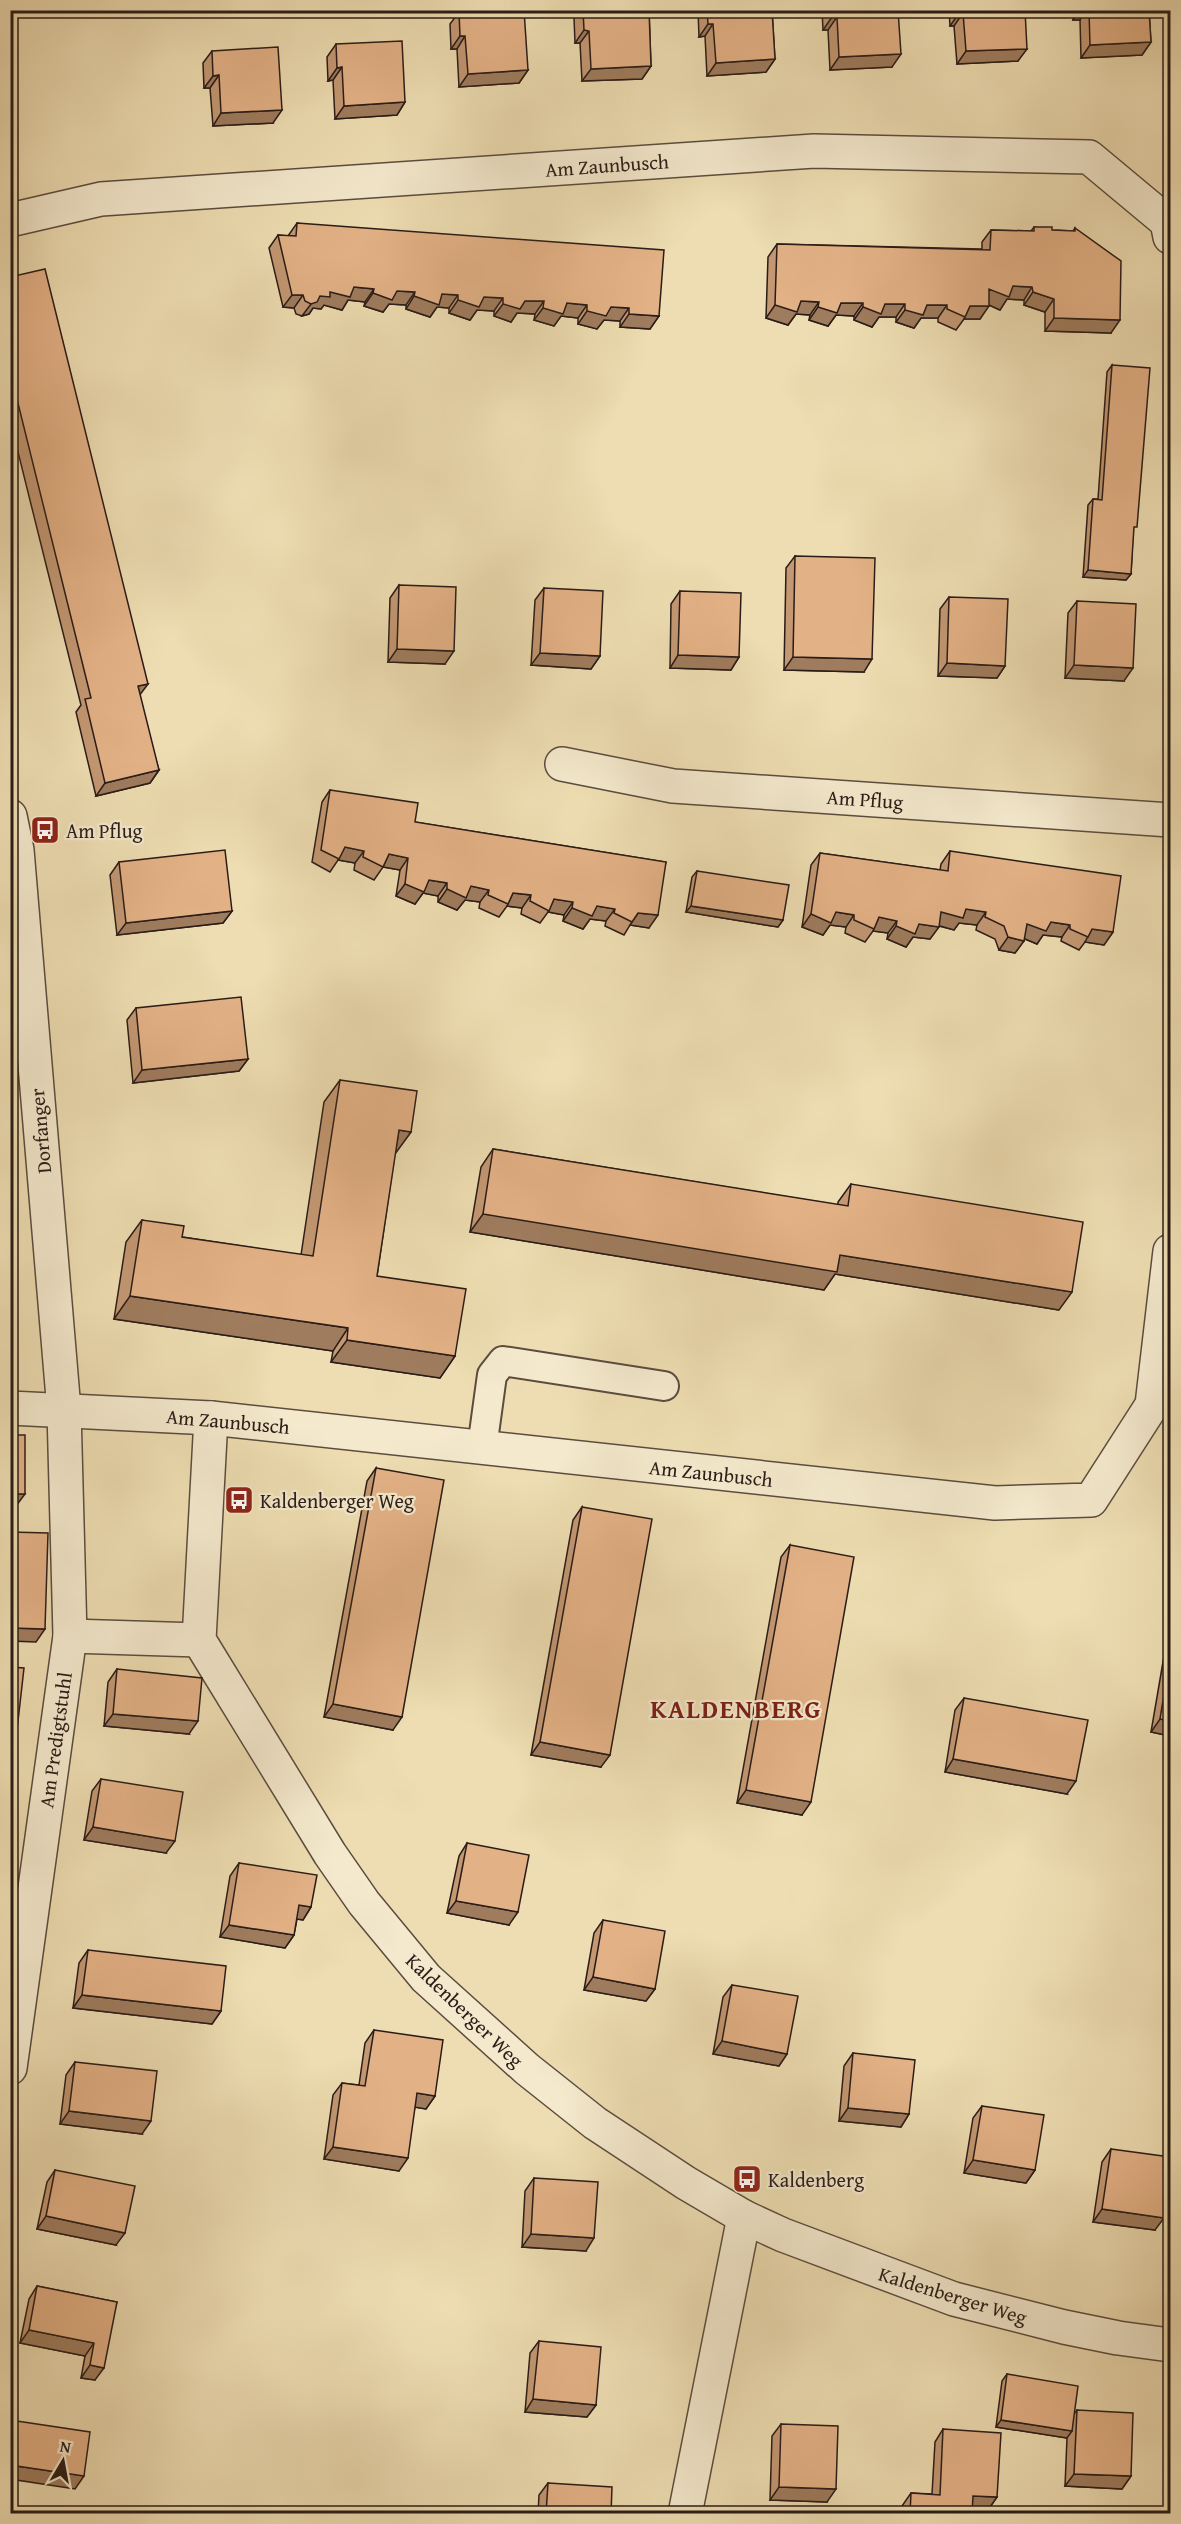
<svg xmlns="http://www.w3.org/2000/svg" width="1181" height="2524" font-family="'Gentium Book Plus',serif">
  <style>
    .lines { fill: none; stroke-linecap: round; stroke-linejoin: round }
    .lane-casing { stroke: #5b4c3e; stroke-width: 32 }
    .street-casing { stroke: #5b4c3e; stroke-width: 36 }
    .lane { stroke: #f4e9cd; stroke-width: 28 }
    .street { stroke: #f4e9cd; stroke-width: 33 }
    .wall { fill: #c39873; stroke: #2a1c17; stroke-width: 1.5 }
    .shaded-wall { fill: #9f7c5e; stroke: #2a1c17; stroke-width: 1.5 }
    .building { fill: #e3b186; stroke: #2a1c17; stroke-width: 1.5 }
    .labels { text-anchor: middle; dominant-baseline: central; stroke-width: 4.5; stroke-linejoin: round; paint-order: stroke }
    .street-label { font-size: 20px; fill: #2a1c17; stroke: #f4e9cd }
    .poi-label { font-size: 20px; fill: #2a1c17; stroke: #f4e9cd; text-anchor: start }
    .district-label { font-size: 26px; font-weight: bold; letter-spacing: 1.5px; fill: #7a1f14; stroke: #f4e9cd }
  </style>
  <rect width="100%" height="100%" fill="#eeddb2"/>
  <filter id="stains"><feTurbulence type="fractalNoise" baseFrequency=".00333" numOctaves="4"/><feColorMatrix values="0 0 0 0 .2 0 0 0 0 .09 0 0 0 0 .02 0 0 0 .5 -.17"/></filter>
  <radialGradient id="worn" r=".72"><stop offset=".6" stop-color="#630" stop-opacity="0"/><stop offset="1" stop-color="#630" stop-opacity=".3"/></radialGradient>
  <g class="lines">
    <!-- lane casing -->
    <g class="lane-casing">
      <path id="lane" d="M482 1448 492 1375 503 1361 664 1386"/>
    </g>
    <!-- street casing -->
    <g class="street-casing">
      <g id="street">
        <path d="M10 220 101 199 814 151 1089 157 1167 222 1170 237"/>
        <path d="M562 764 673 786 1170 820"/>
        <path d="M10 816 17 850 64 1410 70 1636 10 2068"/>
        <path d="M10 1408 211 1418 995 1503 1091 1500 1152 1405 1170 1251"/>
        <path d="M211 1418 199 1640 330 1854 364 1903 426 1978 527 2069 595 2123 686 2183 744 2217 783 2235 954 2299 1064 2327 1118 2338 1170 2345"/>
        <path d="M70 1636 199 1640"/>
        <path d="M685 2514 744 2217"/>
      </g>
    </g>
    <!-- lane -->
    <use href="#lane" class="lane"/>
    <!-- street -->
    <use href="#street" class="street"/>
  </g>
  <!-- wall -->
  <g class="wall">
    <path d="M579 10H649L651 66 642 79 582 81 580 43H575L574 18Z"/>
    <path d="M698 10H772L775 59 766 72 707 76 705 36 699 37Z"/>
    <path d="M822 10H898L892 67 830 70 828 30H823Z"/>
    <path d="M949 10H1025L1018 61 957 64 954 26H950Z"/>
    <path d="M1073 10H1149L1151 42 1142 55 1081 58 1080 20H1073Z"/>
    <path d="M459 12 528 70 519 83 459 87 457 49H451L450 24Z"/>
    <path d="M336 44 405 102 397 115 335 119 333 80 328 81 327 57Z"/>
    <path d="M212 51 273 123 213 126 210 88H204L203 63Z"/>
    <path d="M297 223 659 316 650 329 620 327V321L604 320 597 329 578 324V318L561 316 554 326 534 320 535 314 517 313 511 322 494 316V311L477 310 470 320 449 313V308L437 307 430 317 406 309V305L389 304 383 312 364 306 365 302 348 300 342 310 324 305 321 309 313 308 309 314 302 316 296 314 294 308 283 307 269 248 278 235 288 236Z"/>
    <path d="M1034 227 1052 230 1073 231 1075 228 1111 333 1045 331V312L1024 305V300L1007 299 1000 310 989 305 980 319H964L956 330 938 322V318H921L914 328 896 322V317H879L872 327 854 320V316L836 315 828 326 809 320 810 315 796 314 788 325 766 318 768 257 777 244 982 249V242L991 230 1031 231Z"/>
    <path d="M10 277 159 770 150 783 96 796 76 712 81 705 10 420Z"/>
    <path d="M1112 365 1133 532 1131 574 1126 580 1083 577 1088 505 1093 499H1098L1107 372Z"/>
    <path d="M795 556 864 672 784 670 786 568Z"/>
    <path d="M399 585 445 664 388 662 390 598Z"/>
    <path d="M544 588 600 656 591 669 531 665 535 600Z"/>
    <path d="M680 591 739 657 731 670 670 668 671 604Z"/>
    <path d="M949 597 1005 666 997 678 938 676 940 609Z"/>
    <path d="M1077 601 1124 681 1065 678 1068 613Z"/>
    <path d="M330 790 415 822 666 862 649 928 630 925 624 935 605 926 606 921 590 919 583 929 563 921 564 915 548 912 540 923 521 914 522 908 507 906 499 917 479 908 480 902 465 900 457 910 438 902V896L423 893 415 904 396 896 400 870 383 867 374 880 354 870 355 863 338 860 330 872 312 862 322 802Z"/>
    <path d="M950 851 1113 932 1104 945 1085 942 1079 950 1061 941 1062 937 1043 935 1037 944 1025 939 1015 953 999 950 995 939 976 930 977 925 959 923 954 930 939 926 930 939 913 937 906 947 887 939 888 933 873 931 865 942 845 933 846 927 830 925 823 935 802 927 811 865 820 853 940 870 941 864Z"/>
    <path d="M119 862 232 911 223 923 117 935 110 875Z"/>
    <path d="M697 871 783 920 778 927 686 912 692 877Z"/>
    <path d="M136 1008 248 1059 239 1071 133 1083 127 1020Z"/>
    <path d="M340 1080 411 1132 395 1153 377 1276 455 1356 440 1378 331 1362 333 1351 114 1319 126 1242 142 1220 182 1237 301 1255 324 1102Z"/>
    <path d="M493 1149 838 1205V1202L851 1184 1059 1310 835 1274 824 1290 470 1232 481 1167Z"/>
    <path d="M376 1468 393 1730 324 1717 367 1481Z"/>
    <path d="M582 1507 601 1767 531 1755 573 1520Z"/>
    <path d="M790 1545 802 1815 737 1803 781 1557Z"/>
    <path d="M1170 1621V1736L1151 1732Z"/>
    <path d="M117 1669 189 1734 104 1726 108 1682Z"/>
    <path d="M964 1698 1067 1794 945 1772 955 1710Z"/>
    <path d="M101 1779 166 1853 84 1840 92 1791Z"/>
    <path d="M467 1843 509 1925 447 1913 459 1856Z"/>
    <path d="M239 1863 311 1907 303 1920 297 1919 294 1935 285 1948 220 1937 230 1876Z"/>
    <path d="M603 1920 655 1989 646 2001 584 1990 594 1933Z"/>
    <path d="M88 1950 221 2011 212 2024 73 2008 79 1963Z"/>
    <path d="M732 1985 787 2054 779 2066 713 2054 723 1997Z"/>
    <path d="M374 2030 435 2096 426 2109 415 2107 399 2171 324 2159 333 2095 342 2083 359 2085 365 2043Z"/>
    <path d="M853 2053 909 2114 901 2127 839 2121 844 2066Z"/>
    <path d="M75 2062 142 2134 60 2124 66 2075Z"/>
    <path d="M982 2106 1035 2170 1026 2183 964 2173 973 2118Z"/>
    <path d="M1111 2149 1155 2230 1093 2222 1102 2162Z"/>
    <path d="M55 2170 116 2245 37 2229 47 2182Z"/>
    <path d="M534 2178 586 2251 522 2247 525 2191Z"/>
    <path d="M37 2286 117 2302 95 2380 81 2378 85 2356 20 2343 29 2299Z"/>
    <path d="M539 2341 596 2405 587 2417 525 2412 530 2353Z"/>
    <path d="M1007 2374 1074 2414 1077 2410 1131 2476 1122 2489 1065 2486 1067 2438 996 2427 1002 2381Z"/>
    <path d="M781 2424 827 2502 770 2500 772 2436Z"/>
    <path d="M943 2429 997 2497 988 2510 972 2509V2514H902V2506L911 2493 932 2494 935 2442Z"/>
    <path d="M548 2483 611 2514H538L539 2495Z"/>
  </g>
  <!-- shaded-wall -->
  <g class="shaded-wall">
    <path d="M1080 10H1086L1080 20H1073Z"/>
    <path d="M959 13H963L954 26H950Z"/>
    <path d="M832 17H837L828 30H823Z"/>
    <path d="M708 24H713L705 36 699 37Z"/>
    <path d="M584 30 589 31 580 43H575Z"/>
    <path d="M460 36H465L457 49H451Z"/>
    <path d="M1151 42 1142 55 1081 58 1090 45Z"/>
    <path d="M1027 49 1018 61 957 64 966 51Z"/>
    <path d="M901 54 892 67 830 70 839 57Z"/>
    <path d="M775 59 766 72 707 76 716 63Z"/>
    <path d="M651 66 642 79 582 81 591 69Z"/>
    <path d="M342 67 333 80 328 81 337 68Z"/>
    <path d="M528 70 519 83 459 87 468 74Z"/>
    <path d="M219 75 210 88H204L213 76Z"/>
    <path d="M405 102 397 115 335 119 344 106Z"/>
    <path d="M282 110 273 123 213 126 221 113Z"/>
    <path d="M1013 286 1032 287 1024 300 1007 299 1000 310 980 301 989 289Z"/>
    <path d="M354 287 374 289 365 302 348 300 342 310 324 305 321 309 313 308 309 314 302 316 311 304 320 296 330 292Z"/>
    <path d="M397 291 415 292 406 305 389 304 383 312 364 306 373 293Z"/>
    <path d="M1033 292 1054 299 1045 312 1024 305Z"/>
    <path d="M442 294 458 295 449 308 437 307 430 317 406 309 414 296Z"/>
    <path d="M292 295H303L294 308 283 307Z"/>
    <path d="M484 297 503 298 494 311 477 310 470 320 449 313 458 300Z"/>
    <path d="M525 301H544L535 314 517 313 511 322 494 316 503 304Z"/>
    <path d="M801 301 819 302 810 315 796 314 788 325 766 318 775 305Z"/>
    <path d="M567 303 587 305 578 318 561 316 554 326 534 320 543 308Z"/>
    <path d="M841 303H863L854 316 836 315 828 326 809 320 818 307Z"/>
    <path d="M885 304H905L896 317H879L872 327 854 320 863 307Z"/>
    <path d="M927 305H947L938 318H921L914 328 896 322 905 310Z"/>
    <path d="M970 306H989L980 319H964Z"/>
    <path d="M611 307 629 308 620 321 604 320 597 329 578 324 587 311Z"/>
    <path d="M629 314 659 316 650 329 620 327Z"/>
    <path d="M1054 318 1120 320 1111 333 1045 331Z"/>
    <path d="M1088 570 1131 574 1126 580 1083 577Z"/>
    <path d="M397 649 454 651 445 664 388 662Z"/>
    <path d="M540 653 600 656 591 669 531 665Z"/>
    <path d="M678 655 739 657 731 670 670 668Z"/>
    <path d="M793 657 872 659 864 672 784 670Z"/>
    <path d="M947 663 1005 666 997 678 938 676Z"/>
    <path d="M1074 665 1133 668 1124 681 1065 678Z"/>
    <path d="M148 684 139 696 138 686Z"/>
    <path d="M159 770 150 783 96 796 105 783Z"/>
    <path d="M345 847 364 851 355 863 338 860Z"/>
    <path d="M389 854 408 858 400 870 383 867Z"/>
    <path d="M429 880 447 883 438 896 423 893 415 904 396 896 405 884Z"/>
    <path d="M471 886 489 890 480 902 465 900 457 910 438 902 447 889Z"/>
    <path d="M513 893 531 895 522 908 507 906Z"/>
    <path d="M554 899 573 902 564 915 548 912Z"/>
    <path d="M597 906 615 909 606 921 590 919 583 929 563 921 572 908Z"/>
    <path d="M691 906 783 920 778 927 686 912Z"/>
    <path d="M966 909 986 912 977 925 959 923 954 930 933 924 941 912Z"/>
    <path d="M232 911 223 923 117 935 126 923Z"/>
    <path d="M836 912 854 915 846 927 830 925 823 935 802 927 811 914Z"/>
    <path d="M638 913 658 915 649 928 630 925Z"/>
    <path d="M879 917 897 921 888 933 873 931Z"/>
    <path d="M1051 922 1070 925 1062 937 1043 935 1037 944 1018 936 1027 924Z"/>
    <path d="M919 924 939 927 930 939 913 937 906 947 887 939 896 926Z"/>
    <path d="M1092 929 1113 932 1104 945 1085 942Z"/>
    <path d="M1008 937 1024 941 1015 953 999 950Z"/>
    <path d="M248 1059 239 1071 133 1083 142 1070Z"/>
    <path d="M399 1130 411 1132 395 1154Z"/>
    <path d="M483 1214 840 1255 1072 1292 1059 1310 835 1274 824 1290 470 1232Z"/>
    <path d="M130 1296 348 1328 333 1351 114 1319Z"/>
    <path d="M347 1340 455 1356 440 1378 331 1362Z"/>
    <path d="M10 1494H25L16 1506H10Z"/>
    <path d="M10 1628 45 1629 36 1642 10 1641Z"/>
    <path d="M333 1704 402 1717 393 1730 324 1717Z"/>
    <path d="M113 1714 198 1721 189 1734 104 1726Z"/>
    <path d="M1160 1719 1170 1721V1736L1151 1732Z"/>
    <path d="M10 1738 16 1739 10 1747Z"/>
    <path d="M540 1742 610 1755 601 1767 531 1755Z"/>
    <path d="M953 1759 1076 1781 1067 1794 945 1772Z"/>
    <path d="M746 1790 811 1802 802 1815 737 1803Z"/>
    <path d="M93 1827 175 1841 166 1853 84 1840Z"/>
    <path d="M456 1901 518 1912 509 1925 447 1913Z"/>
    <path d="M299 1905 311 1907 303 1920 290 1918Z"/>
    <path d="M229 1925 294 1935 285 1948 220 1937Z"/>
    <path d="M593 1977 655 1989 646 2001 584 1990Z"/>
    <path d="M82 1995 221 2011 212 2024 73 2008Z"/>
    <path d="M722 2041 787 2054 779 2066 713 2054Z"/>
    <path d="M417 2093 435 2096 426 2109 408 2106Z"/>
    <path d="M848 2108 909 2114 901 2127 839 2121Z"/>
    <path d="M69 2111 151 2121 142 2134 60 2124Z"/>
    <path d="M333 2147 408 2158 399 2171 324 2159Z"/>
    <path d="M973 2160 1035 2170 1026 2183 964 2173Z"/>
    <path d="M1102 2209 1164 2218 1155 2230 1093 2222Z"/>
    <path d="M46 2216 125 2233 116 2245 37 2229Z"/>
    <path d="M531 2234 594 2238 586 2251 522 2247Z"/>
    <path d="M29 2330 94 2343 85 2356 20 2343Z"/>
    <path d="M90 2365 104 2368 95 2380 81 2378Z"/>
    <path d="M533 2399 596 2405 587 2417 525 2412Z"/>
    <path d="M1001 2420 1072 2431 1067 2438 996 2427Z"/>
    <path d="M10 2465 84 2476 75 2489 10 2479Z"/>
    <path d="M1074 2474 1131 2476 1122 2489 1065 2486Z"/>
    <path d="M779 2487 836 2489 827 2502 770 2500Z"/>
    <path d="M973 2496 997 2497 988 2510 964 2509Z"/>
  </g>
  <!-- building -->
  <g class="building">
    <path d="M477 10H524L528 70 468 74 465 36H460L459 12Z"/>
    <path d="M583 10H649L651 66 591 69 589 31 584 30Z"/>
    <path d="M707 10H772L775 59 716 63 713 24H708Z"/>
    <path d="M831 10H898L901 54 839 57 837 17H832Z"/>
    <path d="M959 10H1025L1027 49 966 51 963 13H959Z"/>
    <path d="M1089 10H1149L1151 42 1090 45Z"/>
    <path d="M402 41 405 102 344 106 342 67 337 68 336 44Z"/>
    <path d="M278 47 282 110 221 113 219 75 213 76 212 51Z"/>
    <path d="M297 223 664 250 659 316 629 314V308L611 307 606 316 587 311V305L567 303 563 314 543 308 544 301H525L520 309 503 304V298L484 297 479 307 458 300V295L442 294 439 305 414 296 415 292 397 291 392 300 373 293 374 289 354 287 350 297 330 292V297L320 296 317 302 311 304 305 301 303 295H292L278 235 296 236Z"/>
    <path d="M1034 227H1052V230L1075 231V228L1121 261 1120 320 1054 318V299L1033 292 1032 287 1013 286 1009 297 989 289V306H970L965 317 947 309V305H927L923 315 905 310V304H885L881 314 863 307V303H841L837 313 818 307 819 302 801 301 797 312 775 305 777 244 990 250 991 230 1034 231Z"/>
    <path d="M45 269 148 684 138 686 159 770 105 783 85 699 91 698 10 371V277Z"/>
    <path d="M1112 365 1150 368 1137 527H1134L1131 574 1088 570 1093 499 1102 500Z"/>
    <path d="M795 556 875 558 872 659 793 657Z"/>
    <path d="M399 585 456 587 454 651 397 649Z"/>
    <path d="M544 588 603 591 600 656 540 653Z"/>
    <path d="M680 591 741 593 739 657 678 655Z"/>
    <path d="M949 597 1008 599 1005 666 947 663Z"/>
    <path d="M1077 601 1136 604 1133 668 1074 665Z"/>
    <path d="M330 790 418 803 415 822 666 862 658 915 638 913 632 922 614 913 615 909 597 906 592 916 572 908 573 902 554 899 549 911 530 901 531 895 513 893 508 904 488 895 489 890 471 886 466 898 447 889V883L429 880 424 892 405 884 408 858 389 854 383 867 363 857 364 851 345 847 339 859 321 850Z"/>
    <path d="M225 850 232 911 126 923 119 862Z"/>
    <path d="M950 851 1121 876 1113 932 1092 929 1088 937 1070 929V925L1051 922 1046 931 1027 924 1024 941 1008 937 1004 926 985 917 986 912 966 909 963 918 941 912 939 927 919 924 915 934 896 926 897 921 879 917 874 929 854 920V915L836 912 831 923 811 914 820 853 948 871Z"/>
    <path d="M697 871 789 885 783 920 691 906Z"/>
    <path d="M241 997 248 1059 142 1070 136 1008Z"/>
    <path d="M340 1080 417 1091 411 1132 399 1130 377 1276 466 1289 455 1356 347 1340 348 1328 130 1296 142 1220 184 1226 182 1237 313 1256Z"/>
    <path d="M493 1149 848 1206 851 1184 1083 1222 1072 1292 840 1255 837 1272 483 1214Z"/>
    <rect x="10" y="1435" width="15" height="59"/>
    <path d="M376 1468 444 1480 402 1717 333 1704Z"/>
    <path d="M582 1507 652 1519 610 1755 540 1742Z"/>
    <path d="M10 1532 48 1533 45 1629 10 1628Z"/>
    <path d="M790 1545 854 1557 811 1802 746 1790Z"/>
    <path d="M1170 1658V1721L1160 1719Z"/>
    <path d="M10 1667 24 1668 16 1739 10 1738Z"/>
    <path d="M117 1669 202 1678 198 1721 113 1714Z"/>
    <path d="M964 1698 1088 1720 1076 1781 953 1759Z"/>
    <path d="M101 1779 183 1792 175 1841 93 1827Z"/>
    <path d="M467 1843 529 1855 518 1912 456 1901Z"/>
    <path d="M239 1863 317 1875 311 1907 299 1905 294 1935 229 1925Z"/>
    <path d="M603 1920 665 1931 655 1989 593 1977Z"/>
    <path d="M88 1950 226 1966 221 2011 82 1995Z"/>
    <path d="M732 1985 798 1996 787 2054 722 2041Z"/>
    <path d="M374 2030 443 2040 435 2096 417 2093 408 2158 333 2147 342 2083 365 2086Z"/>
    <path d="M853 2053 915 2060 909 2114 848 2108Z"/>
    <path d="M75 2062 157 2071 151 2121 69 2111Z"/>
    <path d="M982 2106 1044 2115 1035 2170 973 2160Z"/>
    <path d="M1111 2149 1170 2157V2170L1164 2218 1102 2209Z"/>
    <path d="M55 2170 135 2186 125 2233 46 2216Z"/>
    <path d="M534 2178 598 2182 594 2238 531 2234Z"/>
    <path d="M37 2286 117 2302 104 2368 90 2365 94 2343 29 2330Z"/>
    <path d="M539 2341 601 2347 596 2405 533 2399Z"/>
    <path d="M1007 2374 1078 2386 1072 2431 1001 2420Z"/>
    <path d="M1077 2410 1133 2413 1131 2476 1074 2474Z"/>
    <path d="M10 2420 90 2432 84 2476 10 2465Z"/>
    <path d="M781 2424 838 2426 836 2489 779 2487Z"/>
    <path d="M943 2429 1001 2433 997 2497 973 2496 972 2514H910L911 2493 940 2495Z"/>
    <path d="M548 2483 612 2487 611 2514H546Z"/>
  </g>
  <!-- icons -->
  <defs>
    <g id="bus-square" transform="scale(1.5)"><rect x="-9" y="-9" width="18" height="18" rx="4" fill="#8f2418" stroke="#f4e9cd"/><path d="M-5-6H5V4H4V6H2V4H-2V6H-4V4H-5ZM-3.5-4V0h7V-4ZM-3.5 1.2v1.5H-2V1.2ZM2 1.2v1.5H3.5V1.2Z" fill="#fff"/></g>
  </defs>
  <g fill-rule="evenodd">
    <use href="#bus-square" x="45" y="830"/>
    <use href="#bus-square" x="239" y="1500"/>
    <use href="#bus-square" x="747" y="2179"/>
  </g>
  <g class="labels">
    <!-- street labels -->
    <g class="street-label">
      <text transform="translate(607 165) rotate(-4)">Am Zaunbusch</text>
      <text transform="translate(865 799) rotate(4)">Am Pflug</text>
      <text transform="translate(40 1131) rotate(-95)">Dorfanger</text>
      <text transform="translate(228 1421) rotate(5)">Am Zaunbusch</text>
      <text transform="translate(711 1473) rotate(6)">Am Zaunbusch</text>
      <text transform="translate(55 1740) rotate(-82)">Am Predigtstuhl</text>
      <text transform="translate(465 2010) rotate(44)">Kaldenberger Weg</text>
      <text transform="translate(953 2295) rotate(17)">Kaldenberger Weg</text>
    </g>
    <!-- poi labels -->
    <g class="poi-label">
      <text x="66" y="830">Am Pflug</text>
      <text x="260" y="1500">Kaldenberger Weg</text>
      <text x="768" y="2179">Kaldenberg</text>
    </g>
    <!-- district labels -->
    <g class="district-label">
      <text x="736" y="1708">KALDENBERG</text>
    </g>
  </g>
  <!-- margin -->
  <rect width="1181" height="2524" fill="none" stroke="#eeddb2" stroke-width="36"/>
  <rect x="12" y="12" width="1157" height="2500" fill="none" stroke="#2a1c17" stroke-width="3"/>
  <rect x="18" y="18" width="1145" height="2488" fill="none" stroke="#2a1c17" stroke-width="1.5"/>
  <!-- north arrow -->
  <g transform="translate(63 2461) rotate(10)" stroke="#f4e9cd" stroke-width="4.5" paint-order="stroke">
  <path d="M0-4.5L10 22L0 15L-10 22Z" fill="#2a1c17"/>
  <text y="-9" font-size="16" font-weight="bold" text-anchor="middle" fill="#2a1c17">N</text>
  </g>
  <rect width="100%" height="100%" filter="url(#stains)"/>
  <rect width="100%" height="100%" fill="url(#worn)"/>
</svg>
